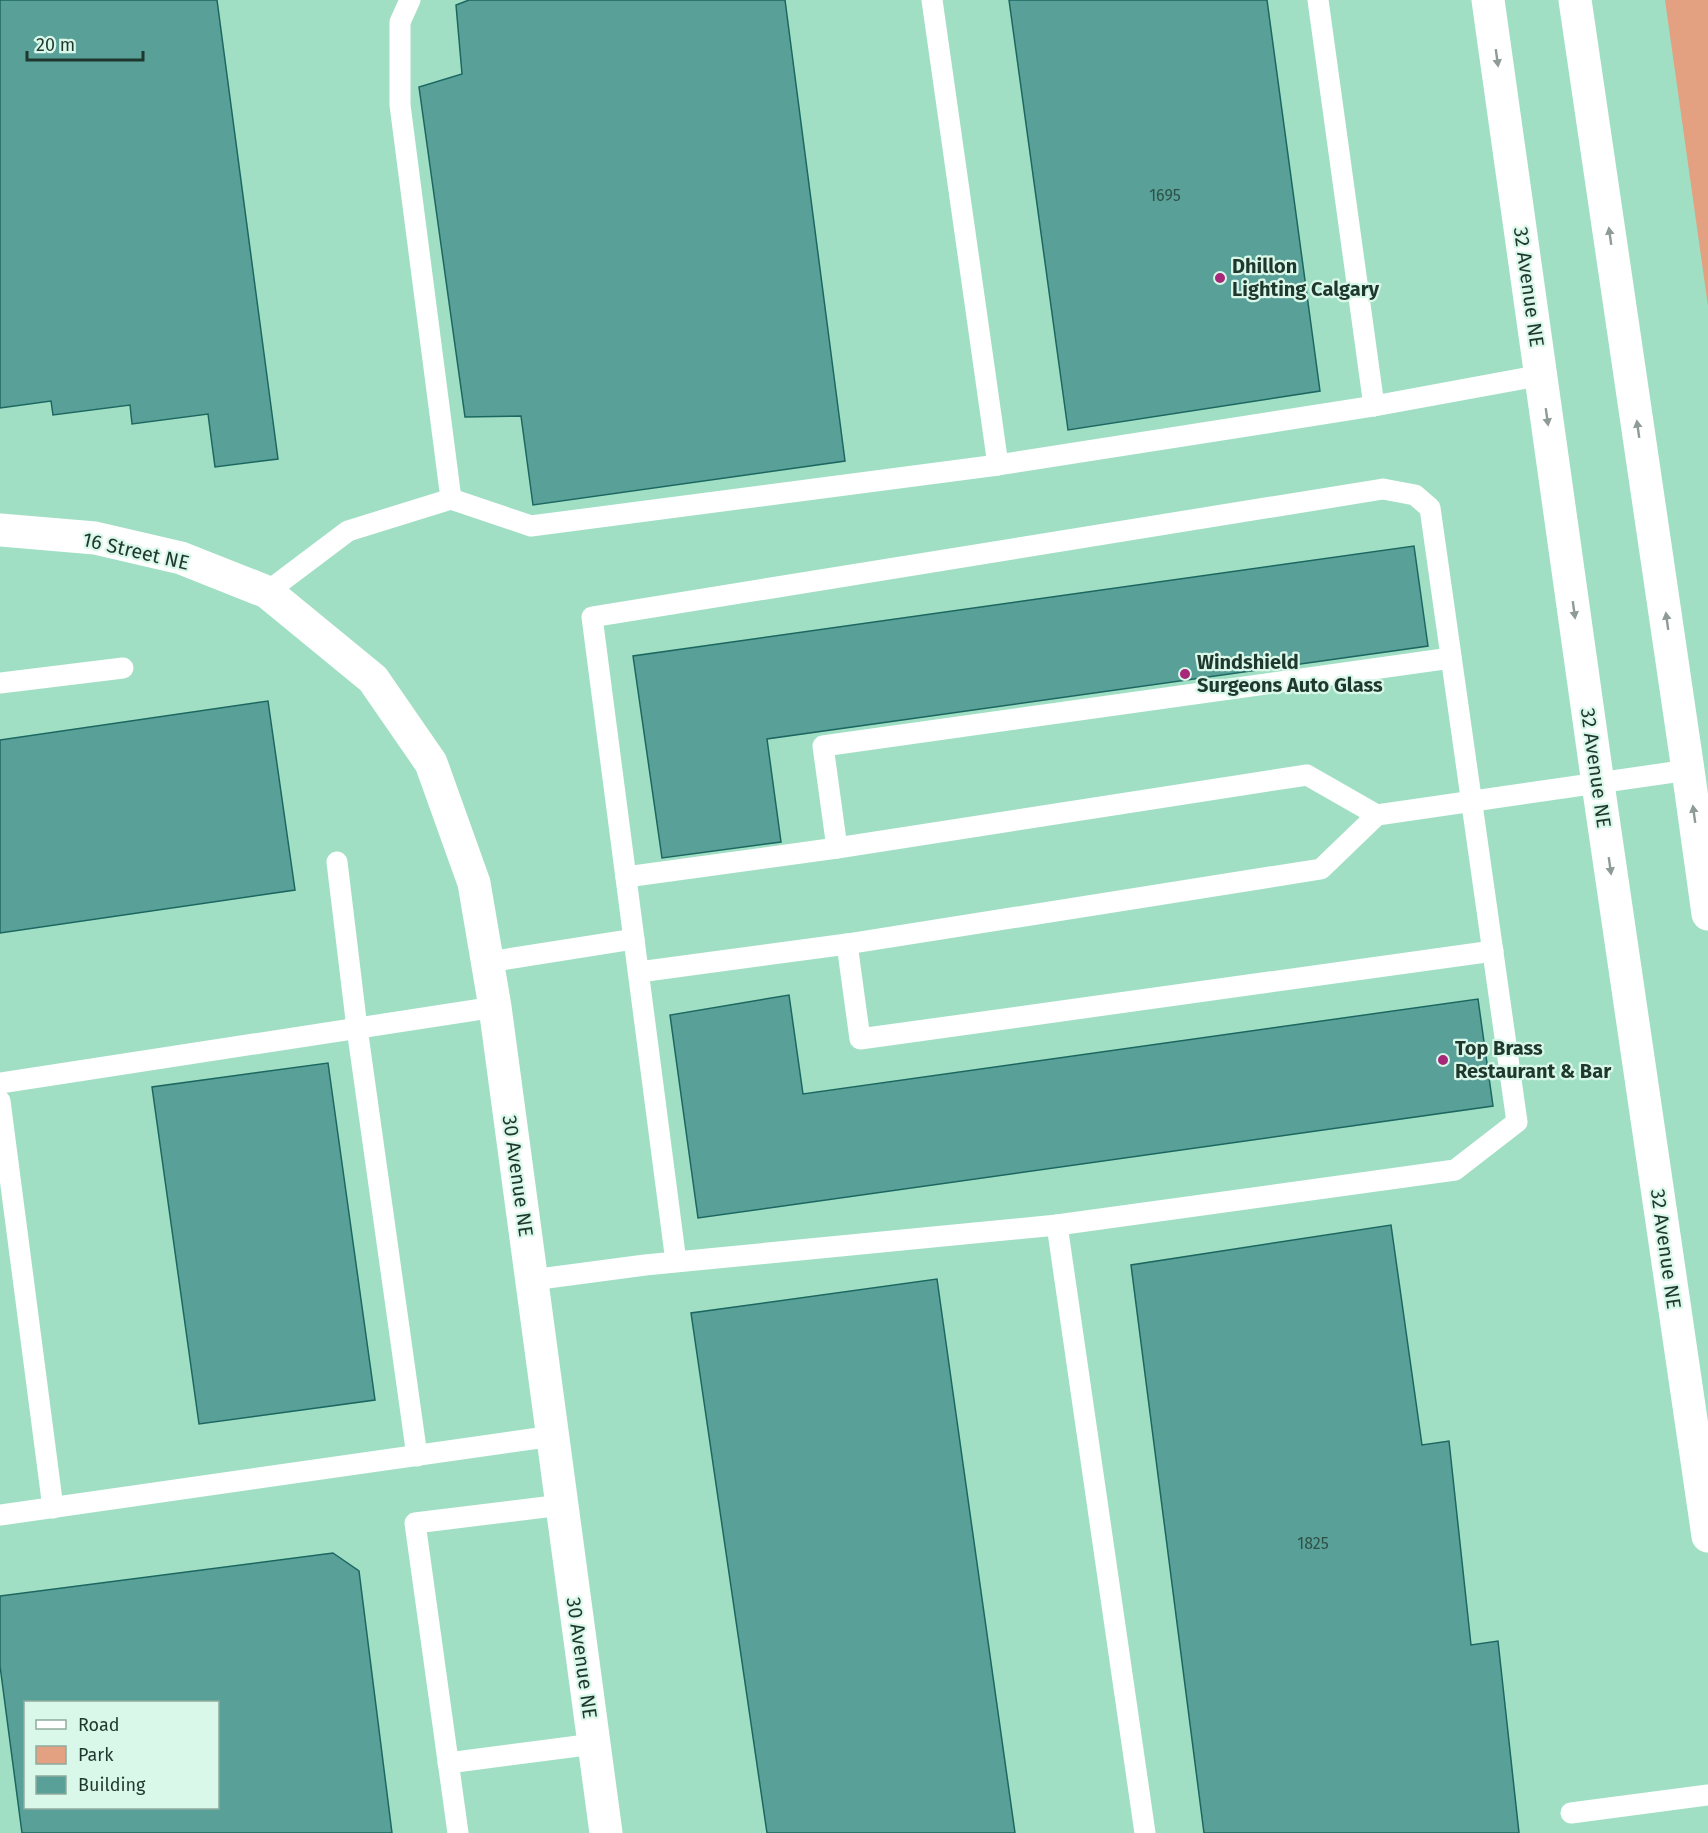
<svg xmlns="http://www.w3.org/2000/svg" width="1708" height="1833" font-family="'Fira Sans',sans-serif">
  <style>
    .green { fill: #e3a181 }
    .building { fill: #59a098; stroke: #1c6861; stroke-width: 1.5; fill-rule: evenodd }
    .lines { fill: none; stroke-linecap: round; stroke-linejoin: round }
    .lane { stroke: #fff; stroke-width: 21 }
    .street { stroke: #fff; stroke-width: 33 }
    .secondary { stroke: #fff; stroke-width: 33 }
    .oneway { fill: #8f9c96 }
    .poi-dot { fill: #a72878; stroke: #daf8ea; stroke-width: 2 }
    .labels { text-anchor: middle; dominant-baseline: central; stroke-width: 4.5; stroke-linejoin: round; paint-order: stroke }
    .number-label { font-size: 16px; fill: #2e5248 }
    .poi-label { font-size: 20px; font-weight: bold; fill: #1f382e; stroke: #daf8ea; text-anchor: start }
    .street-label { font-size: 20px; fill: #1f382e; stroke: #daf8ea }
  </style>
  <rect width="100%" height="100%" fill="#a1dfc5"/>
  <!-- green -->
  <path class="green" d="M1665 0H1708V306Z"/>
  <!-- building -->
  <g class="building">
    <path d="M0 0H217L278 459 215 467 208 414 132 424 130 405 53 415 51 401 0 408Z"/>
    <path d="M469 0H785L845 461 533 505 521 416 465 417 419 87 462 74 456 5Z"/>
    <path d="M1009 0H1267L1320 391 1068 430Z"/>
    <path d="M1414 546 1428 646 767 739 781 842 662 858 633 656Z"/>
    <path d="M268 701 295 890 0 933V740Z"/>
    <path d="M789 995 803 1094 1478 999 1493 1106 698 1218 670 1015Z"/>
    <path d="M328 1063 375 1400 199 1424 152 1087Z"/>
    <path d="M1391 1225 1422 1445 1449 1441 1471 1645 1498 1641 1519 1833H1204L1131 1265Z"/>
    <path d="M937 1279 1015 1833H767L691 1313Z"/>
    <path d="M333 1553 359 1571 392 1833H22L0 1666V1596ZM26 1702H218V1808H26Z"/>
  </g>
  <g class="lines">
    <!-- lane -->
    <g class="lane">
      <path d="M932 0 998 465"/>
      <path d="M1318 0 1374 406 1542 375"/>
      <path d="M451 499 531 526 998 465 1374 406"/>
      <path d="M267 592 348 531 451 499 400 105V22L410 0"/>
      <path d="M0 683 123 668"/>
      <path d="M837 848 823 746 1451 658"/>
      <path d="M337 862 357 1028 417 1456"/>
      <path d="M626 877 837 848 1307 775 1377 815 1688 770"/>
      <path d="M847 944 860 1039 1493 951"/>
      <path d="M488 962 634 939"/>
      <path d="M639 972 847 944 1321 869 1377 815"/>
      <path d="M0 1083 495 1007"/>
      <path d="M0 1101 53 1508"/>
      <path d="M1057 1225 1145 1833"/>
      <path d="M532 1280 645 1265 1057 1225 1455 1170 1517 1122 1430 508 1415 495 1383 489 592 617 676 1262"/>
      <path d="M0 1515 553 1436"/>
      <path d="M448 1763 594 1744"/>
      <path d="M1571 1813 1708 1795"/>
      <path d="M458 1833 415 1523 562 1505"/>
    </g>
    <!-- street -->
    <path class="street" d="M0 530 95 538 181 558 267 592 373 679 431 763 474 883 495 1007 606 1833"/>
    <!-- secondary -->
    <g class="secondary">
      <path d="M1488 0 1598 784 1708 1536"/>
      <path d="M1575 0 1688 770 1708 914"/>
    </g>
  </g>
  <!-- one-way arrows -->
  <defs><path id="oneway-solid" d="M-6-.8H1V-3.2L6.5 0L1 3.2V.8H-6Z" transform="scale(1.5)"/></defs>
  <g class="oneway">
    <use href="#oneway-solid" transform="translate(1497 58) rotate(82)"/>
    <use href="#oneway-solid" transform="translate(1610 236) rotate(-98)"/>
    <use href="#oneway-solid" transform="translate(1547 417) rotate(82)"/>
    <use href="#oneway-solid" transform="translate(1638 429) rotate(-98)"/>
    <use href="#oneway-solid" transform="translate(1574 610) rotate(82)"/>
    <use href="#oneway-solid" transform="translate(1667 621) rotate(-98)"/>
    <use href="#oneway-solid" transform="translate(1694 814) rotate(-98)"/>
    <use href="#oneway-solid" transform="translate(1610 866) rotate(82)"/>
  </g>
  <!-- markers -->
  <g class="poi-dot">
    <circle cx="1220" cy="278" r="6"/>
    <circle cx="1185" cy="674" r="6"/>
    <circle cx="1443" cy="1060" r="6"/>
  </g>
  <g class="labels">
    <!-- number labels -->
    <g class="number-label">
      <text x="1165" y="195">1695</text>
      <text x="1313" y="1543">1825</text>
    </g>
    <!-- poi labels -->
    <g class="poi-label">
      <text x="1232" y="266">Dhillon<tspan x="1232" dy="23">Lighting Calgary</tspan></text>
      <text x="1197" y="662">Windshield<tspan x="1197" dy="23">Surgeons Auto Glass</tspan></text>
      <text x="1455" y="1048">Top Brass<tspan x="1455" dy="23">Restaurant &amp; Bar</tspan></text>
    </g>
    <!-- street labels -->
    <g class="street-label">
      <text transform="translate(1529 287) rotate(82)">32 Avenue NE</text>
      <text transform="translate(136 551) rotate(13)">16 Street NE</text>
      <text transform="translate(1596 768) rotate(82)">32 Avenue NE</text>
      <text transform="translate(518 1176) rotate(82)">30 Avenue NE</text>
      <text transform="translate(1666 1249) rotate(82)">32 Avenue NE</text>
      <text transform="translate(582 1658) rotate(82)">30 Avenue NE</text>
    </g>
  </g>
  <!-- legend -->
  <rect x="24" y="1701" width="195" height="108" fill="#daf8ea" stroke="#8fab9f" stroke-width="1.5"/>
  <rect x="36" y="1720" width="30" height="9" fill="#ffffff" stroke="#8fab9f" stroke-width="1.5"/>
  <text x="78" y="1731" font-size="18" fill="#1f382e">Road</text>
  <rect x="36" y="1746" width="30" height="18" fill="#e3a181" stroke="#8fab9f" stroke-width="1.5"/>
  <text x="78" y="1761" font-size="18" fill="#1f382e">Park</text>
  <rect x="36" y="1776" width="30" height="18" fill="#59a098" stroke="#8fab9f" stroke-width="1.5"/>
  <text x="78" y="1791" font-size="18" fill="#1f382e">Building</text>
  <!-- scale -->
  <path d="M27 51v9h116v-9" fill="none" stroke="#1f382e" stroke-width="3"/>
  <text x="36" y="51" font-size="18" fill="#1f382e" stroke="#daf8ea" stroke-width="4.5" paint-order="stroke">20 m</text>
</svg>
